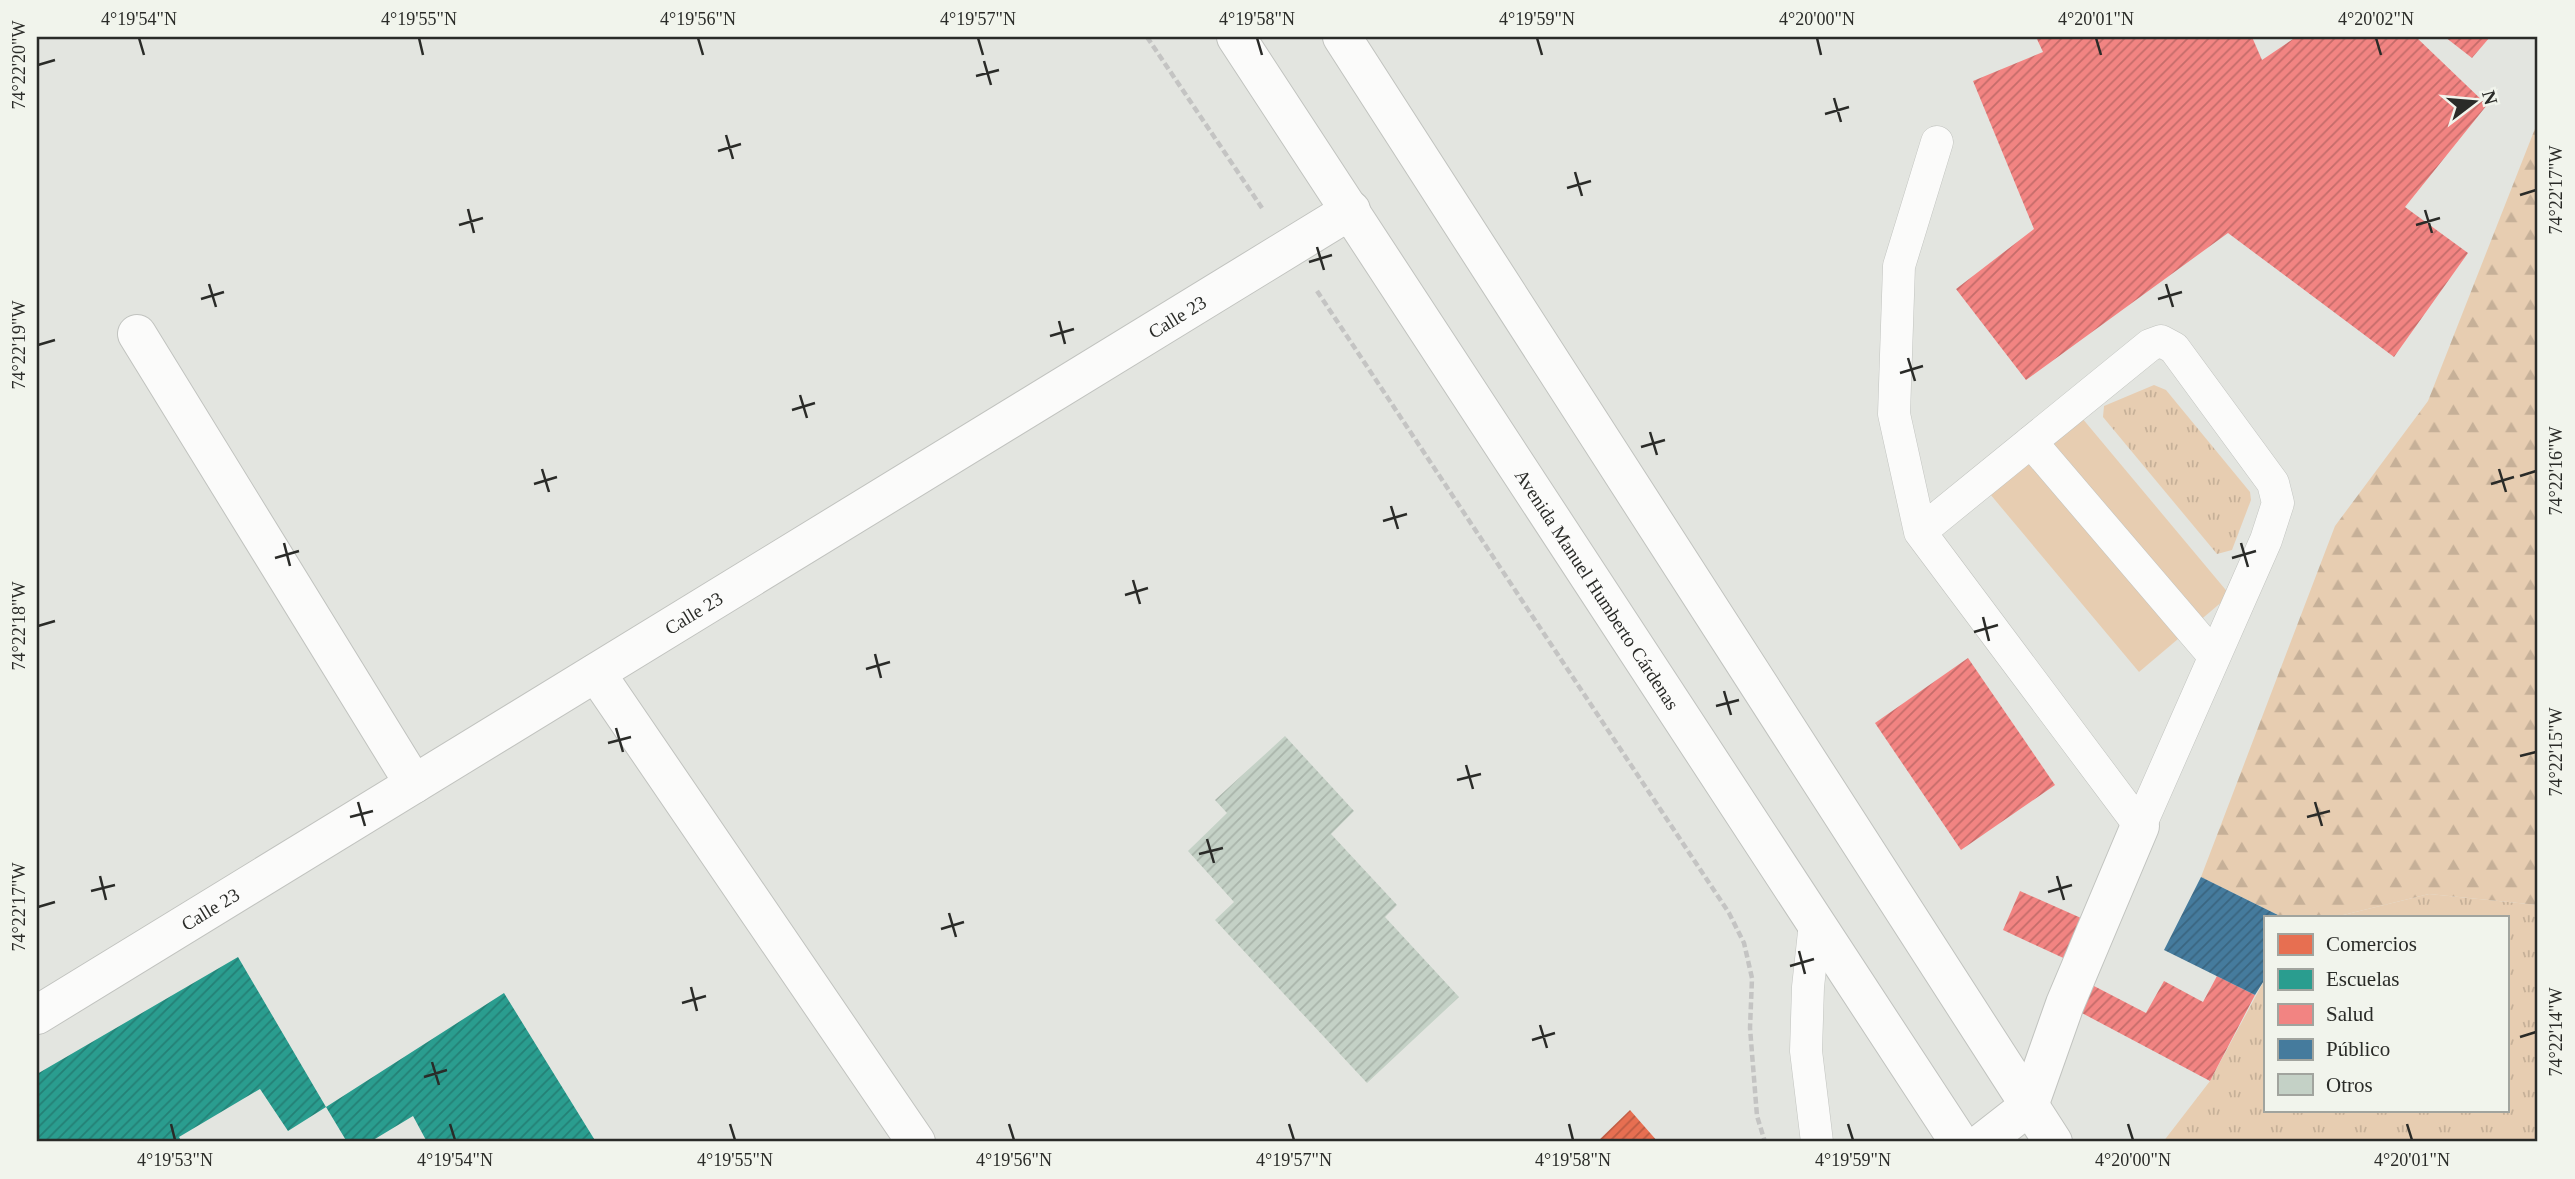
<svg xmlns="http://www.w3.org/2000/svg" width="2575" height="1179" font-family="Georgia,serif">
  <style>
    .grass { fill: url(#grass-tufts) }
    .forest { fill: url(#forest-firs) }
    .park { fill: #e7cdb1 }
    .shops { fill: url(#shops-hatch) }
    .schools { fill: url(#schools-hatch) }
    .health { fill: url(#health-hatch) }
    .public { fill: url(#public-hatch) }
    .building { fill: url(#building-hatch) }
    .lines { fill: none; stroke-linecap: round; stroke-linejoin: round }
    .service-casing { stroke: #c1c3bf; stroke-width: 33 }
    .minor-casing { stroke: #c1c3bf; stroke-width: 40 }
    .secondary-casing { stroke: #c1c3bf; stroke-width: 40 }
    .path { stroke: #c4c4c3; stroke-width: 4.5; stroke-dasharray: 7 3.5; stroke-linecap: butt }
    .service { stroke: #fbfbfa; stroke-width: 32 }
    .minor { stroke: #fbfbfa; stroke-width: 38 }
    .secondary { stroke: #fbfbfa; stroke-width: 38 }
    .ticks { fill: none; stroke: #2a2b28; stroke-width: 2.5 }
    .labels { text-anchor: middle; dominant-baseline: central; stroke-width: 7; stroke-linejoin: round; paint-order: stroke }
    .street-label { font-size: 19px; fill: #2a2b28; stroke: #f1f4ec }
    .neatline { fill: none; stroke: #2a2b28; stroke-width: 2.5 }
    .ticks-label { font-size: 18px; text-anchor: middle; fill: #2a2b28 }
  </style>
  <defs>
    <pattern id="grass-tufts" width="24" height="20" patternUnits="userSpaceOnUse" patternTransform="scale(1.75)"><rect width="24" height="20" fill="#e7cdb1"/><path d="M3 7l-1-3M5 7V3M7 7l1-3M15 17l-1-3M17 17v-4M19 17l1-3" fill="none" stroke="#c6b098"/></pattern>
    <pattern id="forest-firs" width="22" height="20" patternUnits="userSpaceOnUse" patternTransform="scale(1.75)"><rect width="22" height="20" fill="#e7cdb1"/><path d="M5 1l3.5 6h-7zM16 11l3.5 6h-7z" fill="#c6b098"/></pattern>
    <pattern id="shops-hatch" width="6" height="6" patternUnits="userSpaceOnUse" patternTransform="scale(1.75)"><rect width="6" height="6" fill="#e76f51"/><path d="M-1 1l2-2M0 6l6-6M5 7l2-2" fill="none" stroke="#bb5b43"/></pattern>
    <pattern id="schools-hatch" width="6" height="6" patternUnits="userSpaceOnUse" patternTransform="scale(1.75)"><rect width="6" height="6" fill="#2a9d8f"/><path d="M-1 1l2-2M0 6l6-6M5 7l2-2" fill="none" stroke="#248075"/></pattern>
    <pattern id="health-hatch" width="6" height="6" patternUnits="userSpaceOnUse" patternTransform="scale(1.75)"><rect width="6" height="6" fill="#f28482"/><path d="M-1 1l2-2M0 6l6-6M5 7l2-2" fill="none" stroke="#c46c6a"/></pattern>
    <pattern id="public-hatch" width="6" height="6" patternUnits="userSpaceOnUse" patternTransform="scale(1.75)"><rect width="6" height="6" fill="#457b9d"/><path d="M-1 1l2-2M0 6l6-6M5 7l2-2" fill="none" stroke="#3a6580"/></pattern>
    <pattern id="building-hatch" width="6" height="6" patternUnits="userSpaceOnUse" patternTransform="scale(1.75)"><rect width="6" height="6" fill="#c4d1c6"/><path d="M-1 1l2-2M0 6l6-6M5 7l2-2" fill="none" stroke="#a9b4aa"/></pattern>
  </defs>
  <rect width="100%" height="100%" fill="#e3e5e0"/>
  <!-- grass -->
  <g class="grass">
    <path d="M2154 385 2166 390 2250 492 2251 500 2232 550 2217 554 2103 417 2104 406Z"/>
    <path d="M2429 894 2538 905V1142H2163L2210 1081 2265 979V1111H2507V918H2331Z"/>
  </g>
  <!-- forest -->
  <path class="forest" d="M2538 121V905L2429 894 2331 918H2284L2201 877 2335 526 2428 401Z"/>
  <!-- park -->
  <path class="park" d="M2082 418 2230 595 2139 672 1990 494Z"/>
  <!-- shops -->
  <path class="shops" d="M1630 1110 1658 1142H1597Z"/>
  <!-- schools -->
  <g class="schools">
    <path d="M238 957 326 1107 288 1131 260 1089 179 1137 182 1142H37V1074Z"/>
    <path d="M504 993 596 1142H427L413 1116 370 1142H347L326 1107Z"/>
  </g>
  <!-- health -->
  <g class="health">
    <path d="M2036 37H2252L2262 60 2296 37H2416L2487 105 2405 207 2468 253 2394 357 2228 233 2026 380 1956 289 2034 229 1973 81 2043 52Z"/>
    <path d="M2445 37H2490L2472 58Z"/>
    <path d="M1968 658 2055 785 1961 850 1875 723Z"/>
    <path d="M2020 891 2090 922 2072 962 2003 930Z"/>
    <path d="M2217 976 2255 995 2210 1081 2080 1012 2094 986 2146 1013 2164 981 2203 1002Z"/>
  </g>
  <!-- public -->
  <path class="public" d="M2201 877 2284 918H2265V979L2255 995 2164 950Z"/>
  <!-- building -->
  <path class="building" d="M1285 736 1354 811 1331 834 1397 905 1385 917 1459 997 1367 1083 1215 920 1234 902 1188 851 1227 813 1215 800Z"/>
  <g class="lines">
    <!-- service casing -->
    <g class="service-casing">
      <g id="service">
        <path d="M2031 442 2214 656"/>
        <path d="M1920 532 2150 345 2161 341 2174 348 2273 483 2278 503 2266 540 2140 826 1920 532 1894 414 1899 266 1937 142"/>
        <path d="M1815 923 1808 987 1806 1051 1817 1142"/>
      </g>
    </g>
    <!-- minor casing -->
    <g class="minor-casing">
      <g id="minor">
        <path d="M137 334 414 784"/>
        <path d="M596 673 916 1142"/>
        <path id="s1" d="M37 1015 1351 210"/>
        <path d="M1983 1142 2029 1106 2065 1004 2140 826"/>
      </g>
    </g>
    <!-- secondary casing -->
    <g class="secondary-casing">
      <g id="secondary">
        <path id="s2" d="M1236 37 1959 1142"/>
        <path d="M1342 37 2053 1142"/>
      </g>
    </g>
    <!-- path -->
    <g class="path">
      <path d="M1147 37 1262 208"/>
      <path d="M1317 291 1729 913 1744 943 1752 978 1750 1028 1757 1116 1765 1142"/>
    </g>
    <!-- service -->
    <use href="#service" class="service"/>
    <!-- minor -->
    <use href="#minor" class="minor"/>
    <!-- secondary -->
    <use href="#secondary" class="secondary"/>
  </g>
  <!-- ticks -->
  <path class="ticks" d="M139 38 144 55M419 38 423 55M698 38 703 55M978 38 983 55M1257 38 1262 55M1537 38 1542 55M1817 38 1821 55M2096 38 2101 55M2376 38 2381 55M984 61 991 85M38 65 55 60M976 76 999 70M1834 98 1841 122M1825 114 1849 107M726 135 733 159M718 151 741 144M1575 172 1582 196M1567 188 1591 181M2520 195 2536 190M468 209 474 233M2425 210 2432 233M459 225 483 218M2416 225 2440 218M1317 247 1324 270M1309 262 1332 255M209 284 216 307M2166 284 2173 307M201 299 224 292M2158 299 2182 292M1059 321 1065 344M1050 336 1074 329M38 345 55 340M1908 358 1915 381M1900 373 1923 366M800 395 807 418M792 410 815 403M1650 432 1657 455M1641 447 1665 440M542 469 549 492M2499 469 2506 492M2520 476 2536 471M534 484 557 477M2491 484 2514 477M1391 506 1398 529M1383 521 1407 514M284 543 290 566M2241 543 2248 567M275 558 299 551M2232 558 2256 551M1133 580 1140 604M1125 595 1148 588M1983 617 1989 641M38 626 55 621M1974 632 1998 625M875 654 881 678M866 669 890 662M1724 691 1731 715M1716 706 1739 700M616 728 623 752M608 743 631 737M2520 756 2536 752M1466 765 1473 789M1457 780 1481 774M358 802 365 826M2315 802 2322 826M350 817 373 811M2307 817 2330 811M1207 839 1214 863M1199 854 1223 848M100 876 106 900M2057 876 2064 900M91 891 115 885M2048 892 2072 885M38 907 55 902M949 913 956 937M941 929 964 922M1799 951 1805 974M1790 966 1814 959M691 987 697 1011M682 1003 706 996M1540 1025 1547 1048M2520 1037 2536 1032M1532 1040 1555 1033M432 1062 439 1085M424 1077 447 1070M171 1124 175 1140M450 1124 455 1140M730 1124 735 1140M1009 1124 1014 1140M1289 1124 1294 1140M1569 1124 1573 1140M1848 1124 1853 1140M2128 1124 2133 1140M2407 1124 2412 1140"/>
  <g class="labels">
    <!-- street labels -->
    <g class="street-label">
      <text stroke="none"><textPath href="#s1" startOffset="1337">Calle 23</textPath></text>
      <text stroke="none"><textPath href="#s2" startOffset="660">Avenida Manuel Humberto Cárdenas</textPath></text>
      <text stroke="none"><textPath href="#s1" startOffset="770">Calle 23</textPath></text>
      <text stroke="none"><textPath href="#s1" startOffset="203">Calle 23</textPath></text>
    </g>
  </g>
  <!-- border -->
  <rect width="2575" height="1179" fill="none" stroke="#f1f4ec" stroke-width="77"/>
  <!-- legend -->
  <rect x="2264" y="916" width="245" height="196" fill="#f1f4ec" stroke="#a1a49e" stroke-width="2"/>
  <rect x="2278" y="934" width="35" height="21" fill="#e76f51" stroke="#a1a49e" stroke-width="2"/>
  <text x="2326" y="951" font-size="21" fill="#2a2b28">Comercios</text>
  <rect x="2278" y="969" width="35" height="21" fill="#2a9d8f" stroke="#a1a49e" stroke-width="2"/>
  <text x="2326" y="986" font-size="21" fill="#2a2b28">Escuelas</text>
  <rect x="2278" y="1004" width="35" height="21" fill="#f28482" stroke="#a1a49e" stroke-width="2"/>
  <text x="2326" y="1021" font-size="21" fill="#2a2b28">Salud</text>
  <rect x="2278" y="1039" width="35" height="21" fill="#457b9d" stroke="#a1a49e" stroke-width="2"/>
  <text x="2326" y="1056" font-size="21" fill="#2a2b28">Público</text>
  <rect x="2278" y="1074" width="35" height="21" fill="#c4d1c6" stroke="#a1a49e" stroke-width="2"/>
  <text x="2326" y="1092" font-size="21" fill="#2a2b28">Otros</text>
  <!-- north arrow -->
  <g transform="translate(2474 102) rotate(74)" stroke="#f1f4ec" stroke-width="5" paint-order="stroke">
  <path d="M0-5L12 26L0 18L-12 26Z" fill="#2a2b28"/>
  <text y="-10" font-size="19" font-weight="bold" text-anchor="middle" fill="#2a2b28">N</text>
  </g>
  <rect x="38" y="38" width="2498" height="1102" class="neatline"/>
  <g class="ticks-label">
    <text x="139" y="25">4°19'54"N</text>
    <text x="419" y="25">4°19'55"N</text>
    <text x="698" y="25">4°19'56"N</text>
    <text x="978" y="25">4°19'57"N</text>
    <text x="1257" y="25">4°19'58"N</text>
    <text x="1537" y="25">4°19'59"N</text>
    <text x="1817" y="25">4°20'00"N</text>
    <text x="2096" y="25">4°20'01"N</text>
    <text x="2376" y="25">4°20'02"N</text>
    <text transform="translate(19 65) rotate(-90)" y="6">74°22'20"W</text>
    <text transform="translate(2556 190) rotate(-90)" y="6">74°22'17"W</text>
    <text transform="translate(19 345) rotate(-90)" y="6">74°22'19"W</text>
    <text transform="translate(2556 471) rotate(-90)" y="6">74°22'16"W</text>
    <text transform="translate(19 626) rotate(-90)" y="6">74°22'18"W</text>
    <text transform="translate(2556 752) rotate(-90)" y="6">74°22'15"W</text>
    <text transform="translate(19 907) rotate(-90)" y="6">74°22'17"W</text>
    <text transform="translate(2556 1032) rotate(-90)" y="6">74°22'14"W</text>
    <text x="175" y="1166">4°19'53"N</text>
    <text x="455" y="1166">4°19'54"N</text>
    <text x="735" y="1166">4°19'55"N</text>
    <text x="1014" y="1166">4°19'56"N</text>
    <text x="1294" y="1166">4°19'57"N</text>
    <text x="1573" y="1166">4°19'58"N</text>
    <text x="1853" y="1166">4°19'59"N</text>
    <text x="2133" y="1166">4°20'00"N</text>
    <text x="2412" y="1166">4°20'01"N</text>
  </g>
</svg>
